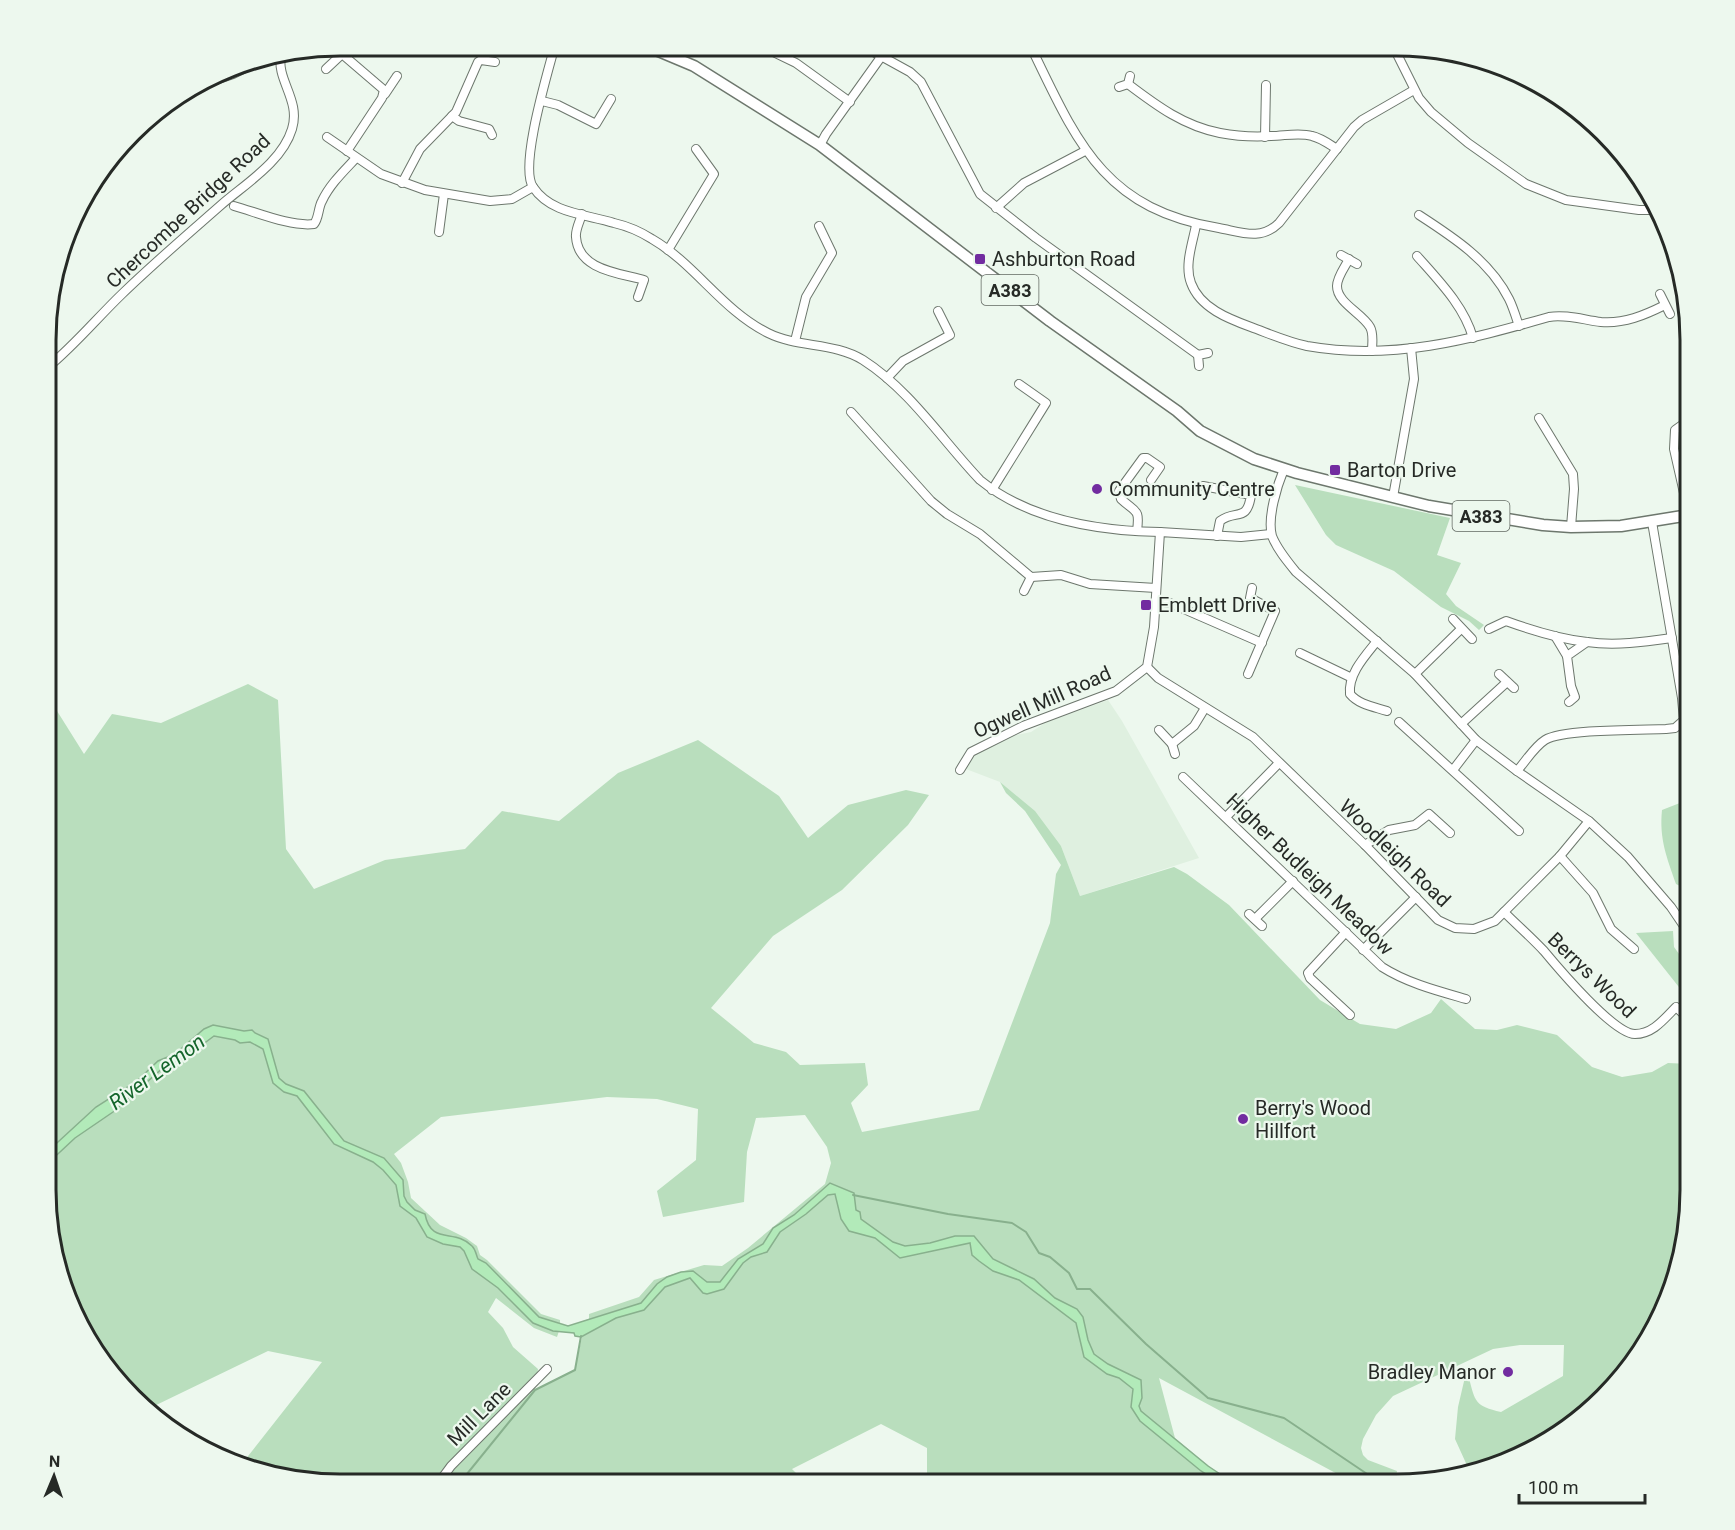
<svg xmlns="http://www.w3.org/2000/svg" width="1735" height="1530" font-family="Roboto,sans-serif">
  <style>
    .built { fill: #dff0e0 }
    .green { fill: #b9debd; fill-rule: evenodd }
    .water { fill: #b2eab9; stroke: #88b08d; stroke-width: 1.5 }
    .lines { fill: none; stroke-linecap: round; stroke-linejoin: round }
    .stream { stroke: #88b08d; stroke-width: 2 }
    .minor-casing { stroke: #6d776d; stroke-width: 10 }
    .major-casing { stroke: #6d776d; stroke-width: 13 }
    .minor { stroke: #fff; stroke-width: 8 }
    .major { stroke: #fff; stroke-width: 10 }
    .poi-dot { fill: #722ca0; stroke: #edf8ee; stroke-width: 2 }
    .labels { text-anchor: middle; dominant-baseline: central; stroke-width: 4.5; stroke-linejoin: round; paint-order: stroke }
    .shield { fill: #edf8ee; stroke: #626862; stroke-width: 1.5 }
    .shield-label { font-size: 18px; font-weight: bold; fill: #262a26 }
    .street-label { font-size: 20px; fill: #262a26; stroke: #edf8ee }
    .poi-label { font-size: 20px; fill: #262a26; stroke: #edf8ee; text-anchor: start }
    .water-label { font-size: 21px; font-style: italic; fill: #14652b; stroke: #edf8ee }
    .rim { fill: none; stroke: #262a26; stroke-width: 3 }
  </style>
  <rect width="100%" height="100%" fill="#edf8ee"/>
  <!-- built -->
  <path class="built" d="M1108 700 1122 721 1199 858 1080 896 1061 846 1000 782 966 769 974 755 1005 737 1031 732 1045 723Z"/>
  <!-- green -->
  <g class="green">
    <path d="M1295 485 1450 518 1437 555 1461 563 1446 594 1456 606 1484 625 1479 630 1469 621 1441 607 1394 571 1336 545 1326 535Z"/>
    <path d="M248 684 278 700 286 849 314 889 385 860 465 849 502 811 559 821 618 773 698 740 779 796 808 838 848 805 906 790 929 795 908 825 842 890 773 936 711 1008 754 1043 786 1052 800 1065 865 1063 868 1085 851 1103 862 1132 979 1110 1050 923 1056 874 1061 865 1025 811 1006 793 1000 782 1035 811 1061 846 1080 896 1174 867 1187 874 1229 905 1320 1000 1360 1024 1396 1029 1431 1013 1441 999 1475 1029 1497 1030 1517 1025 1557 1035 1592 1067 1622 1077 1652 1072 1668 1063 1690 1064V1191L1660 1321 1590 1412 1508 1463 1470 1472 1455 1439 1458 1407 1465 1377 1469 1378C1475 1402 1475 1406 1501 1412L1563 1376 1564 1345H1520L1493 1349 1393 1396 1376 1415 1363 1439 1361 1448 1363 1455 1368 1460 1397 1471 1395 1484 1464 1473 1415 1484H1356L1159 1378 1175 1438 1231 1484 927 1485V1448L881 1424 792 1469 808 1485H765L753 1477 702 1475 690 1485H339L241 1465 322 1362 268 1351 150 1408 118 1385 68 1304 46 1210 47 695 84 754 112 714 161 723ZM607 1097 657 1099 698 1109 696 1160 657 1191 663 1217 744 1202 747 1152 756 1118 805 1115 827 1147 831 1163 825 1184 748 1248 722 1266 704 1265 654 1280 639 1297 589 1314V1319L568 1326 560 1324V1320L541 1314 487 1260 480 1255 477 1246 466 1238 440 1225 411 1198 408 1182 401 1163 394 1154 441 1117ZM830 1183 854 1193 852 1196 831 1194 828 1195 806 1214 780 1232 767 1252 751 1257 743 1263 724 1289 707 1294 690 1278 665 1287 644 1310 616 1318 581 1337 575 1336 582 1337 575 1369 535 1390 538 1369 513 1347 503 1328 488 1312 496 1298 534 1328 557 1337 559 1331 574 1333 568 1326 574 1324 641 1303 681 1272 697 1274 707 1282H720L738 1259 763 1244 773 1228 794 1215Z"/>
    <path d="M1690 799V891L1676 884C1667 858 1659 839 1662 810Z"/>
    <path d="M1673 931 1674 947 1690 969V1001L1636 933Z"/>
  </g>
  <!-- water -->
  <path class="water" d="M213 1025 244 1031 252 1030 255 1033 268 1039 279 1078 286 1084 304 1091 344 1141 384 1158 403 1180 404 1196 407 1202 415 1210 425 1214C431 1246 455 1228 472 1246 476 1250 476 1255 478 1259L486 1263 539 1317 568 1326 641 1303 657 1284 667 1277 681 1272 693 1271 707 1282H720L738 1259 763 1244 773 1228 794 1215 830 1183 854 1193 856 1210 860 1212 861 1219 893 1242 905 1246 930 1243 955 1236H974L993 1259 1034 1279 1055 1298 1077 1309 1083 1317 1088 1340 1094 1354 1108 1364 1141 1380 1142 1398 1139 1406 1141 1411 1208 1466 1235 1484H1221L1201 1471 1140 1421 1131 1407 1133 1389 1119 1378 1107 1374 1084 1357 1076 1323 1019 1280 993 1271 979 1261 972 1255 970 1243 900 1258 875 1238 849 1231 841 1219 835 1194 828 1195 806 1214 780 1232 767 1252 751 1257 743 1263 724 1289 707 1294 703 1293 690 1278 665 1287 644 1310 616 1318 581 1337 575 1336 574 1333 553 1331 533 1323 498 1288 472 1269 464 1251 460 1247 443 1244 427 1237 416 1218 400 1206 396 1185 383 1170 373 1162 334 1144 297 1096 284 1092 273 1083 263 1049 250 1042 240 1043 235 1040 214 1036 187 1056 164 1067 113 1112 75 1138 46 1165V1153L96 1107 137 1081 158 1061 175 1054 204 1029Z"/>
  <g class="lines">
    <!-- stream -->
    <g class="stream">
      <path d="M853 1195 948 1214 1012 1223 1026 1232 1039 1253 1050 1257 1069 1273 1077 1289H1090L1146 1344 1208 1398 1284 1418 1382 1484"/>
      <path d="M458 1485 535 1390 575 1370 581 1336"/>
    </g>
    <!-- minor casing -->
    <g class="minor-casing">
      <g id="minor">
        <path d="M555 45C548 72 519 166 533 187 551 214 586 214 614 223 627 226 641 232 652 239 695 264 723 311 768 333 798 348 834 342 863 360 910 390 942 440 980 480 1029 520 1099 531 1160 532"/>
        <path d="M759 45 796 63 850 102"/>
        <path d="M861 45 910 72 921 82 980 194 1036 238 1198 355"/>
        <path d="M1030 45C1077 142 1103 209 1219 228 1241 232 1261 241 1279 223L1354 127 1362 120 1414 90"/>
        <path d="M1393 46 1419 98 1431 112 1468 143 1526 184 1566 200 1639 210H1657"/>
        <path d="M326 69 342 54 384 90 382 98 347 151"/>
        <path d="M204 84 233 74 270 56"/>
        <path d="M1128 84C1157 106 1184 126 1220 133 1236 136 1255 137 1271 136 1284 136 1299 132 1312 136 1321 138 1329 144 1337 149"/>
        <path d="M1119 87 1128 84 1130 76"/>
        <path d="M385 94 397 76"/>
        <path d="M542 101 558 105 596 124 611 99"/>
        <path d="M452 116 459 121 489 129 492 135"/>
        <path d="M327 137 381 174 425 190 490 201 512 199 533 187"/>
        <path d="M1265 137 1266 85"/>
        <path d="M820 145 826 134 881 57"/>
        <path d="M402 183 420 149 456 112 478 62 481 60 495 62"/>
        <path d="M234 206C256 212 291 227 314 224 319 218 318 208 322 201 330 184 344 171 356 158"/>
        <path d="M996 208 1024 183 1085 151"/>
        <path d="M582 214C580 221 575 230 576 237 578 270 619 273 644 280L638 297"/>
        <path d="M1419 215C1453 237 1490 261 1509 299 1513 307 1516 317 1519 326"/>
        <path d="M1196 225C1193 242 1184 265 1191 283 1200 308 1229 319 1251 327 1270 334 1288 342 1307 346 1392 361 1468 340 1549 317 1566 314 1584 320 1601 322 1624 324 1645 315 1665 305"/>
        <path d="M439 232 444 194"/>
        <path d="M668 250 714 174 696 149"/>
        <path d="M1341 255 1357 264"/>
        <path d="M1417 256C1439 281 1464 306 1473 338"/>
        <path d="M1349 259C1345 267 1337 277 1337 286 1337 303 1362 313 1370 327 1374 334 1372 343 1372 351"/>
        <path d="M1660 294 1670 314"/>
        <path d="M795 341 806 297 832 253 819 226"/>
        <path d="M1199 366 1198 355 1208 353"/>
        <path d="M47 368C75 345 97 318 122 294 154 263 188 234 221 205 245 184 282 162 292 129 301 100 276 80 281 55"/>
        <path d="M887 378 903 361 950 335 938 311"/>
        <path d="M851 412 931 501 947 514 980 534 1031 577 1061 575 1090 584 1156 588"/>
        <path d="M1539 418 1573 474 1574 489 1571 527"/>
        <path d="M1284 469C1277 486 1267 518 1272 536 1277 549 1287 561 1296 572L1415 674 1476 740 1517 771 1589 821 1628 857 1671 907 1690 935"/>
        <path d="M1203 486 1251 495C1247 523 1236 509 1220 521L1217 536"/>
        <path d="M992 490 1046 403 1019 384"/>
        <path d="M1393 497 1414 379 1411 348"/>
        <path d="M1689 515 1674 449 1675 430 1689 420"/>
        <path d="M1137 531C1140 508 1136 513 1121 499L1119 491 1143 458H1147L1160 467 1151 480"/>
        <path d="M1024 591 1031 577"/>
        <path d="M1155 601 1170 603 1262 643"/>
        <path d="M1453 619 1472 639"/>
        <path d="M1489 629 1506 621C1531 630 1560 639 1587 642 1615 646 1644 642 1672 638"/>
        <path d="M1555 636 1567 656"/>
        <path d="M1377 641C1365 656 1348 674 1350 694 1359 705 1375 707 1387 711"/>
        <path d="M1300 653 1352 678"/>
        <path d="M1147 667 1158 678 1253 737 1365 845 1438 920 1455 928 1474 929 1495 921 1560 856 1589 821"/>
        <path d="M1248 674 1275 611 1250 598 1252 588"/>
        <path d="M1415 674 1461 629"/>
        <path d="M1499 674 1514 688"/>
        <path d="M1679 679 1690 677"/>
        <path d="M1569 702 1575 697 1571 686 1567 656 1587 642"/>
        <path d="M1399 722 1519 831"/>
        <path d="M1461 724 1507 682"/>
        <path d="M1159 730 1172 744 1194 726 1205 708"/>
        <path d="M1172 744 1175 754"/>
        <path d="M960 770 971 752 1023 726 1116 691 1147 667 1154 627 1160 532 1241 537 1271 534"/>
        <path d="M1453 770 1476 740"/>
        <path d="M1517 771C1526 761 1534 747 1545 740 1563 729 1641 730 1666 729L1675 728 1684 720 1682 698 1652 522"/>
        <path d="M1183 777 1382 967C1407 983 1438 991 1466 999"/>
        <path d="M1226 817 1279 763"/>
        <path d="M1365 845 1389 830 1415 825 1429 814 1450 833"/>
        <path d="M1560 856 1593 893 1611 929 1634 949"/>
        <path d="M1504 912C1517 925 1532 938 1544 951 1559 969 1614 1034 1635 1034 1653 1034 1664 1019 1676 1007L1690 1020"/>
        <path d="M1249 914 1262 926"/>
        <path d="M1255 919 1293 881"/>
        <path d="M1346 932 1308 973 1310 978 1350 1015"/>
        <path d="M1363 950 1416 897"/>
        <path d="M437 1485 451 1466 547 1369"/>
      </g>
    </g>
    <!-- major casing -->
    <g class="major-casing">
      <path id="major" d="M644 45 694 66 820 145 1050 321 1177 411 1200 431 1254 459 1297 473 1429 506 1543 525 1571 527 1621 526 1689 515"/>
    </g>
    <!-- minor -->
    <use href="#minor" class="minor"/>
    <!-- major -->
    <use href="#major" class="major"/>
  </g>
  <!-- markers -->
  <g class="poi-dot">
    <rect x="974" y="253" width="12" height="12" rx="3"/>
    <rect x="1329" y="464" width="12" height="12" rx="3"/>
    <circle cx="1097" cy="489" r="6"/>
    <rect x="1140" y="599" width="12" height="12" rx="3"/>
    <circle cx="1243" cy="1119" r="6"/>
    <circle cx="1508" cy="1372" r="6"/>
  </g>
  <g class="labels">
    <!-- shield labels -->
    <g class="shield">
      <rect x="981.5" y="275" width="57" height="30" rx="4.5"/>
      <rect x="1452.5" y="501" width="57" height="30" rx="4.5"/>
    </g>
    <g class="shield-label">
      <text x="1010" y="290">A383</text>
      <text x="1481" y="516">A383</text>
    </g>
    <!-- street labels -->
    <g class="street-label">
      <text transform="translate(188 211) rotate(-43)">Chercombe Bridge Road</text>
      <text transform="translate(1042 702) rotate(-24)">Ogwell Mill Road</text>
      <text transform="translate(1395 853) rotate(44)">Woodleigh Road</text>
      <text transform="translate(1310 874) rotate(44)">Higher Budleigh Meadow</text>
      <text transform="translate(1592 975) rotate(44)">Berrys Wood</text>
      <text transform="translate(479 1414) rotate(-45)">Mill Lane</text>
    </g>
    <!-- poi labels -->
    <g class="poi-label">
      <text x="992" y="259">Ashburton Road</text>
      <text x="1347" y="470">Barton Drive</text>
      <text x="1109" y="489">Community Centre</text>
      <text x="1158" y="605">Emblett Drive</text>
      <text x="1255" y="1108">Berry's Wood<tspan x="1255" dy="23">Hillfort</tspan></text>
      <text x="1496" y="1372" text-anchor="end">Bradley Manor</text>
    </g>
    <!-- water labels -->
    <g class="water-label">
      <text transform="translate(157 1072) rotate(-36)">River Lemon</text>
    </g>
  </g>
  <!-- crop -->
  <path d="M0 0H1735V1530H0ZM340 56H1396A284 284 0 0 1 1680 340V1190A284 284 0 0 1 1396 1474H340A284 284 0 0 1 56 1190V340A284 284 0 0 1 340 56Z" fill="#edf8ee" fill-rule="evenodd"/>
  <path class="rim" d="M340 56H1396A284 284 0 0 1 1680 340V1190A284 284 0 0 1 1396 1474H340A284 284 0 0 1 56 1190V340A284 284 0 0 1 340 56Z"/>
  <!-- north arrow -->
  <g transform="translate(54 1476) rotate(2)" stroke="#edf8ee" stroke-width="4.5" paint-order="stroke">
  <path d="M0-4.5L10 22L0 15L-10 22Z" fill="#262a26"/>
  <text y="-9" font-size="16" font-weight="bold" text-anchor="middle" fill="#262a26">N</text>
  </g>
  <!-- scale -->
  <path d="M1519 1494v9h126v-9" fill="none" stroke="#262a26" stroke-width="3"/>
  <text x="1528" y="1494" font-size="18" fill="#262a26" stroke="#edf8ee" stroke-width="4.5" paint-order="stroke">100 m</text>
</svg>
